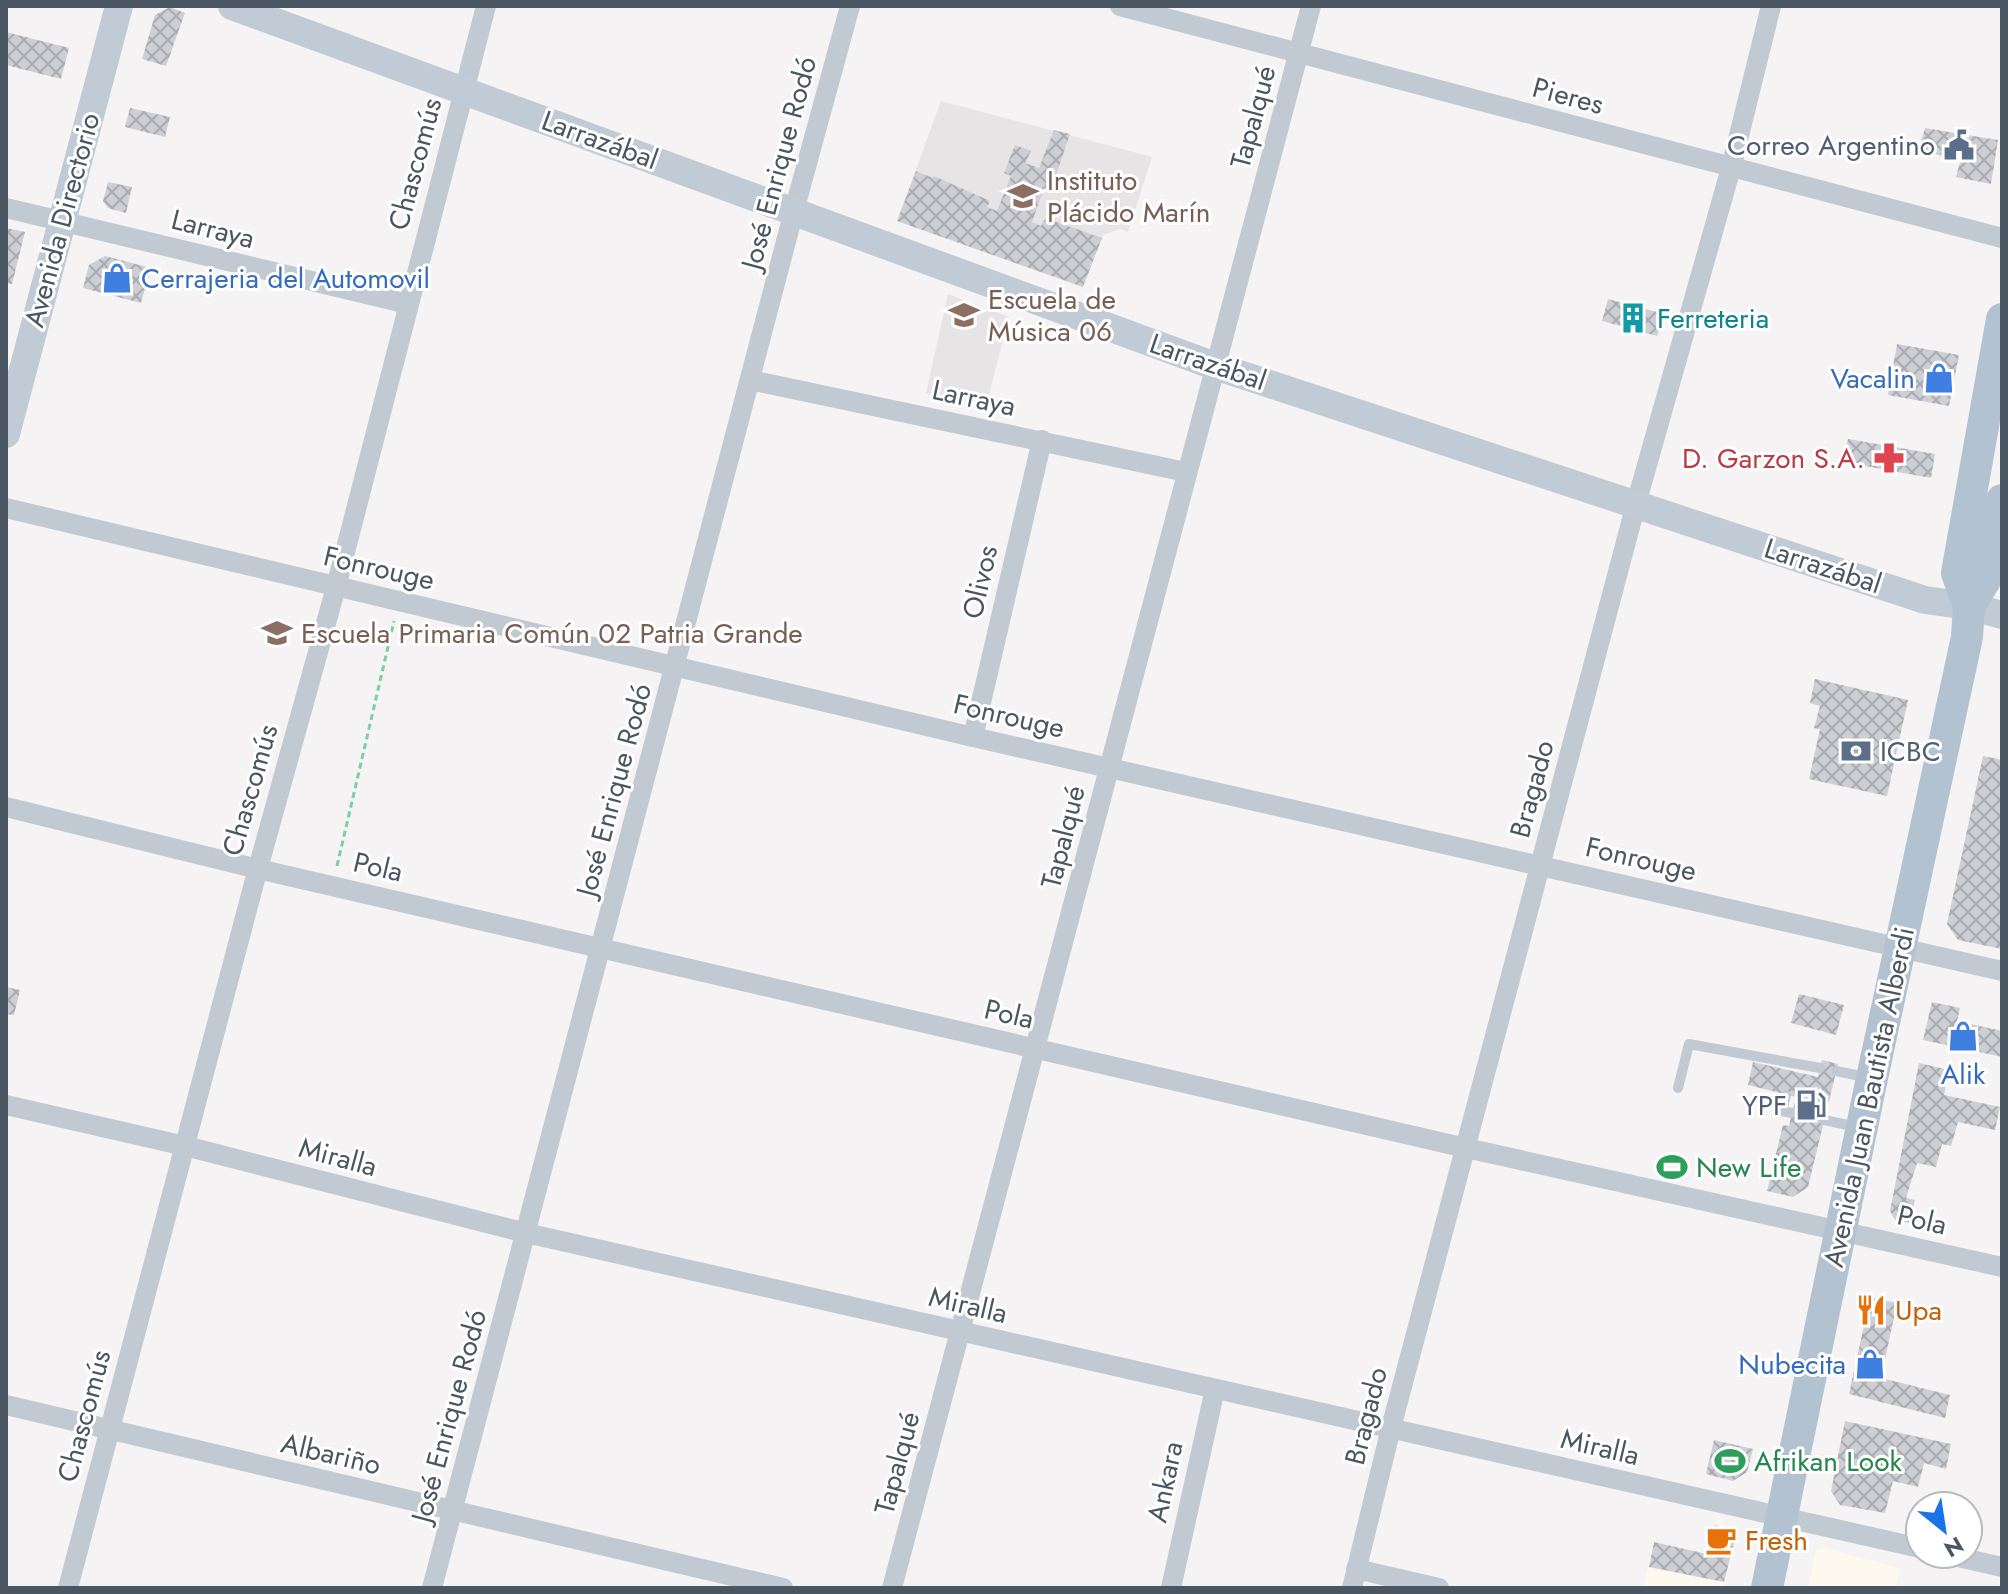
<svg xmlns="http://www.w3.org/2000/svg" width="2008" height="1594" font-family="Jost,sans-serif">
  <style>
    .commercial { fill: #fdf9ef }
    .education { fill: #e6e4e5 }
    .building { fill: url(#building-cross-hatch) }
    .lines { fill: none; stroke-linecap: round; stroke-linejoin: round }
    .path { stroke: #7ad0a6; stroke-width: 3; stroke-dasharray: 6 4; stroke-linecap: butt }
    .lane { stroke: #c1cad2; stroke-width: 10 }
    .street { stroke: #c1cad2; stroke-width: 20 }
    .secondary { stroke: #c1cbd6; stroke-width: 28 }
    .primary { stroke: #b3c2d1; stroke-width: 32 }
    .labels { text-anchor: middle; dominant-baseline: central; stroke-width: 6; stroke-linejoin: round; paint-order: stroke }
    .street-label { font-size: 28px; fill: #4a5661; stroke: #fff }
    .service-label { font-size: 28px; fill: #4e5e75; stroke: #fff; text-anchor: end }
    .education-label { font-size: 28px; fill: #785e54; stroke: #fff; text-anchor: start }
    .shop-label { font-size: 28px; fill: #366cbe; stroke: #fff; text-anchor: end }
    .culture-label { font-size: 28px; fill: #0d838f; stroke: #fff; text-anchor: start }
    .health-label { font-size: 28px; fill: #be3a42; stroke: #fff; text-anchor: end }
    .leisure-label { font-size: 28px; fill: #27864d; stroke: #fff; text-anchor: start }
    .food-label { font-size: 28px; fill: #c56008; stroke: #fff; text-anchor: start }
  </style>
  <defs>
    <pattern id="building-cross-hatch" width="8" height="8" patternUnits="userSpaceOnUse" patternTransform="scale(2)"><rect width="8" height="8" fill="#cdcfd5"/><path d="M0 0l8 8M0 8l8-8" fill="none" stroke="#a8abb0"/></pattern>
  </defs>
  <rect width="100%" height="100%" fill="#f5f3f3"/>
  <!-- commercial -->
  <g class="commercial">
    <path d="M1718 1514 1735 1540 1724 1588H1643L1654 1542 1707 1554Z"/>
    <path d="M1822 1548 1900 1568 1896 1588H1808L1816 1550Z"/>
  </g>
  <!-- education -->
  <g class="education">
    <path d="M941 101 1152 157 1128 232 1120 229 1103 235 1083 287 897 221Z"/>
    <path d="M948 294 1009 317 986 406 926 393Z"/>
  </g>
  <!-- building -->
  <g class="building">
    <path d="M170 7 185 13 166 66 142 59 155 15Z"/>
    <path d="M6 32 69 48 61 79 6 65Z"/>
    <path d="M130 108 170 117 165 137 125 127Z"/>
    <path d="M1925 128 1998 140 1991 184 1956 177 1961 159 1918 151Z"/>
    <path d="M1054 130 1070 134 1051 190 1044 188 1032 222 1041 226 1044 220 1048 219 1102 238 1083 287 897 221 916 171 933 178 934 176 990 201 987 207 997 211 1011 176 1004 173 1015 145 1031 151 1025 163 1039 168Z"/>
    <path d="M108 182 132 187 126 213 108 208 103 201Z"/>
    <path d="M6 228 25 232 12 284 6 283Z"/>
    <path d="M105 256 151 268 141 303 83 288 89 265Z"/>
    <path d="M1608 299 1664 314 1657 336 1602 321Z"/>
    <path d="M1897 344 1959 355 1949 406 1888 395Z"/>
    <path d="M1848 439 1935 454 1931 478 1843 462Z"/>
    <path d="M1815 679 1908 700 1887 796 1809 779 1820 729 1814 728 1820 706 1810 703Z"/>
    <path d="M1983 756 2002 760V949L1958 940 1947 924Z"/>
    <path d="M6 987 20 990 14 1015 6 1014Z"/>
    <path d="M1799 994 1844 1005 1836 1035 1791 1023Z"/>
    <path d="M1932 1002 1960 1008 1957 1021 2002 1031V1057L1923 1040Z"/>
    <path d="M1822 1060 1838 1064 1808 1187 1793 1197 1767 1191 1783 1125 1789 1126 1796 1097 1748 1085 1753 1062 1818 1077Z"/>
    <path d="M1919 1063 1949 1070 1944 1095 2000 1107 1995 1130 1958 1122 1951 1146 1942 1144 1936 1167 1917 1163 1906 1198 1915 1200 1909 1223 1895 1220 1890 1211Z"/>
    <path d="M1870 1298 1897 1303 1881 1378 1950 1395 1945 1418 1849 1394Z"/>
    <path d="M1845 1421 1951 1444 1946 1469 1924 1463 1918 1487 1893 1481 1885 1513 1840 1505 1831 1491Z"/>
    <path d="M1714 1440 1753 1449 1747 1472 1733 1481 1706 1474Z"/>
    <path d="M1715 1525 1729 1530 1734 1543 1724 1582 1649 1567 1654 1542 1707 1554Z"/>
  </g>
  <g class="lines">
    <!-- path -->
    <path class="path" d="M337 866 394 621"/>
    <!-- lane -->
    <g class="lane">
      <path d="M1836 1071 1870 1078"/>
      <path d="M1678 1088 1689 1044 1820 1068"/>
      <path d="M1786 1095 1782 1111 1792 1113"/>
      <path d="M1824 1120 1857 1127"/>
    </g>
    <!-- street -->
    <g class="street">
      <path d="M1120 6 2002 238"/>
      <path d="M6 208 408 304"/>
      <path d="M750 380 1186 472"/>
      <path d="M6 508 973 737 2002 971"/>
      <path d="M973 737 1042 440"/>
      <path d="M6 807 258 869 1037 1049 1466 1148 2002 1267"/>
      <path d="M6 1105 185 1146 526 1233 1920 1548"/>
      <path d="M6 1405 783 1588"/>
      <path d="M1945 1554 2002 1567"/>
      <path d="M1356 1569 1439 1588"/>
      <path d="M68 1588 257 872 336 587 486 6"/>
      <path d="M432 1588 794 211 850 6"/>
      <path d="M892 1588 1311 6"/>
      <path d="M1171 1588 1215 1389"/>
      <path d="M1352 1588 1391 1428 1636 504 1731 168 1771 6"/>
    </g>
    <!-- secondary -->
    <g class="secondary">
      <path d="M232 6 1215 366 1925 600 1969 606 2002 615"/>
      <path d="M6 434 119 6"/>
    </g>
    <!-- primary -->
    <g class="primary">
      <path d="M1969 606 1985 580 2002 500"/>
      <path d="M1767 1588 1872 1078 1967 637 1969 606 1957 573 2002 319"/>
    </g>
  </g>
  <!-- icons -->
  <defs>
    <g id="civic-bare" transform="scale(2.4)"><path d="M-.6-6.5H3V-4.5H.6V-3L4-1V1h2V6H-6V1h2V-1L-.6-3ZM-1.2 2.5V6h2.4V2.5Z" fill="#5c6f8a" stroke="#fff" stroke-width="2.5" paint-order="stroke"/></g>
    <g id="school-bare" transform="scale(2.4)"><path d="M0-5L7-2L0 1L-7-2ZM-4 1L0 2.5L4 1V4Q0 6-4 4Z" fill="#8d6e63" stroke="#fff" stroke-width="2.5" paint-order="stroke"/></g>
    <g id="shop-bare" transform="scale(2.4)"><path d="M-5-2.5h2.3a2.7 3.5 0 0 1 5.4 0H5L5.5 6h-11ZM-1.5-2.5h3a1.5 2.3 0 0 0-3 0Z" fill="#3f7fe0" stroke="#fff" stroke-width="2.5" paint-order="stroke"/></g>
    <g id="building-bare" transform="scale(2.4)"><path d="M-4-6H4V6H1V3H-1V6H-4ZM-2.5-4.3h1.7v1.8h-1.7ZM.8-4.3h1.7v1.8H.8ZM-2.5-1h1.7V.8h-1.7ZM.8-1h1.7V.8H.8Z" fill="#0f9aa8" stroke="#fff" stroke-width="2.5" paint-order="stroke"/></g>
    <g id="pharmacy-bare" transform="scale(2.4)"><path d="M-2-6h4v4h4v4h-4v4h-4v-4h-4v-4h4Z" fill="#e0444e" stroke="#fff" stroke-width="2.5" paint-order="stroke"/></g>
    <g id="bank-bare" transform="scale(2.4)"><path d="M-6-4H6V4H-6ZM0-2.3a2.3 2.3 0 1 0 0 4.6a2.3 2.3 0 1 0 0-4.6Z" fill="#5c6f8a" stroke="#fff" stroke-width="2.5" paint-order="stroke"/></g>
    <g id="fuel-bare" transform="scale(2.4)"><path d="M-5.5-6h7V0h2V4h1.3V-2.5L3-4.5l.8-.8L6-3V5H2.5V1h-1V6h-7ZM-4.2-4.7v3.2H.2V-4.7Z" fill="#5c6f8a" stroke="#fff" stroke-width="2.5" paint-order="stroke"/></g>
    <g id="stadium-bare" transform="scale(2.4)"><path d="M0-5a6.5 5 0 1 0 0 10a6.5 5 0 1 0 0-10ZM-3.5-1.8h7v3.6h-7Z" fill="#2e9e5b" stroke="#fff" stroke-width="2.5" paint-order="stroke"/></g>
    <g id="restaurant-bare" transform="scale(2.4)"><path d="M-5-6h1v4h1v-4h1v4h1v-4h1v5L-1.5 .5V6h-2V.5L-5-1ZM5-6V6H3V1.5H1.5Q1.5-4 5-6Z" fill="#e8710a" stroke="#fff" stroke-width="2.5" paint-order="stroke"/></g>
    <g id="cafe-bare" transform="scale(2.4)"><path d="M-5.5-4.5H6V0H3Q3 3.5 0 3.5H-2.5Q-5.5 3.5-5.5 0ZM3-3.2v2h1.7v-2ZM-6 4.5H4V6H-6Z" fill="#e8710a" stroke="#fff" stroke-width="2.5" paint-order="stroke"/></g>
  </defs>
  <g fill-rule="evenodd">
    <use href="#civic-bare" x="1959" y="145"/>
    <use href="#school-bare" x="1023" y="196"/>
    <use href="#shop-bare" x="117" y="278"/>
    <use href="#school-bare" x="964" y="315"/>
    <use href="#building-bare" x="1633" y="318"/>
    <use href="#shop-bare" x="1939" y="378"/>
    <use href="#pharmacy-bare" x="1889" y="458"/>
    <use href="#school-bare" x="277" y="633"/>
    <use href="#bank-bare" x="1856" y="751"/>
    <use href="#shop-bare" x="1963" y="1036"/>
    <use href="#fuel-bare" x="1811" y="1105"/>
    <use href="#stadium-bare" x="1672" y="1167"/>
    <use href="#restaurant-bare" x="1871" y="1310"/>
    <use href="#shop-bare" x="1870" y="1364"/>
    <use href="#stadium-bare" x="1730" y="1461"/>
    <use href="#cafe-bare" x="1721" y="1540"/>
  </g>
  <g class="labels">
    <!-- street labels -->
    <g class="street-label">
      <text transform="translate(1568 96) rotate(15)">Pieres</text>
      <text transform="translate(1253 117) rotate(-75)">Tapalqué</text>
      <text transform="translate(600 140) rotate(20)">Larrazábal</text>
      <text transform="translate(779 163) rotate(-75)">José Enrique Rodó</text>
      <text transform="translate(415 164) rotate(-75)">Chascomús</text>
      <text transform="translate(62 220) rotate(-75)">Avenida Directorio</text>
      <text transform="translate(213 229) rotate(14)">Larraya</text>
      <text transform="translate(1208 362) rotate(19)">Larrazábal</text>
      <text transform="translate(974 398) rotate(12)">Larraya</text>
      <text transform="translate(1823 566) rotate(18)">Larrazábal</text>
      <text transform="translate(379 568) rotate(13)">Fonrouge</text>
      <text transform="translate(980 582) rotate(-77)">Olivos</text>
      <text transform="translate(1009 716) rotate(13)">Fonrouge</text>
      <text transform="translate(1532 789) rotate(-75)">Bragado</text>
      <text transform="translate(250 790) rotate(-74)">Chascomús</text>
      <text transform="translate(614 790) rotate(-75)">José Enrique Rodó</text>
      <text transform="translate(1063 837) rotate(-76)">Tapalqué</text>
      <text transform="translate(1641 859) rotate(13)">Fonrouge</text>
      <text transform="translate(378 867) rotate(13)">Pola</text>
      <text transform="translate(1009 1014) rotate(13)">Pola</text>
      <text transform="translate(1869 1097) rotate(-78)">Avenida Juan Bautista Alberdi</text>
      <text transform="translate(338 1157) rotate(15)">Miralla</text>
      <text transform="translate(1922 1220) rotate(13)">Pola</text>
      <text transform="translate(968 1305) rotate(13)">Miralla</text>
      <text transform="translate(84 1416) rotate(-75)">Chascomús</text>
      <text transform="translate(449 1416) rotate(-75)">José Enrique Rodó</text>
      <text transform="translate(1366 1416) rotate(-76)">Bragado</text>
      <text transform="translate(1600 1447) rotate(13)">Miralla</text>
      <text transform="translate(331 1454) rotate(13)">Albariño</text>
      <text transform="translate(897 1463) rotate(-75)">Tapalqué</text>
      <text transform="translate(1165 1482) rotate(-78)">Ankara</text>
    </g>
    <!-- service labels -->
    <g class="service-label">
      <text x="1935" y="145">Correo Argentino</text>
      <text x="1880" y="751" text-anchor="start">ICBC</text>
      <text x="1787" y="1105">YPF</text>
    </g>
    <!-- education labels -->
    <g class="education-label">
      <text x="1047" y="180">Instituto<tspan x="1047" dy="32">Plácido Marín</tspan></text>
      <text x="988" y="299">Escuela de<tspan x="988" dy="32">Música 06</tspan></text>
      <text x="301" y="633">Escuela Primaria Común 02 Patria Grande</text>
    </g>
    <!-- shop labels -->
    <g class="shop-label">
      <text x="141" y="278" text-anchor="start">Cerrajeria del Automovil</text>
      <text x="1915" y="378">Vacalin</text>
      <text x="1963" y="1074" text-anchor="middle">Alik</text>
      <text x="1846" y="1364">Nubecita</text>
    </g>
    <!-- culture labels -->
    <g class="culture-label">
      <text x="1657" y="318">Ferreteria</text>
    </g>
    <!-- health labels -->
    <g class="health-label">
      <text x="1865" y="458">D. Garzon S.A.</text>
    </g>
    <!-- leisure labels -->
    <g class="leisure-label">
      <text x="1696" y="1167">New Life</text>
      <text x="1754" y="1461">Afrikan Look</text>
    </g>
    <!-- food labels -->
    <g class="food-label">
      <text x="1895" y="1310">Upa</text>
      <text x="1745" y="1540">Fresh</text>
    </g>
  </g>
  <!-- border -->
  <rect width="2008" height="1594" fill="none" stroke="#4a5661" stroke-width="16"/>
  <!-- north arrow -->
  <g transform="translate(1944 1530) rotate(150)"><circle r="38" fill="#ffffff" stroke="#b7bbc0" stroke-width="2"/>
  <path d="M0-6L14 30L0 20L-14 30Z" fill="#1a73e8"/>
  <text y="-12" font-size="22" font-weight="bold" text-anchor="middle" fill="#4a5661">N</text>
  </g>
</svg>
